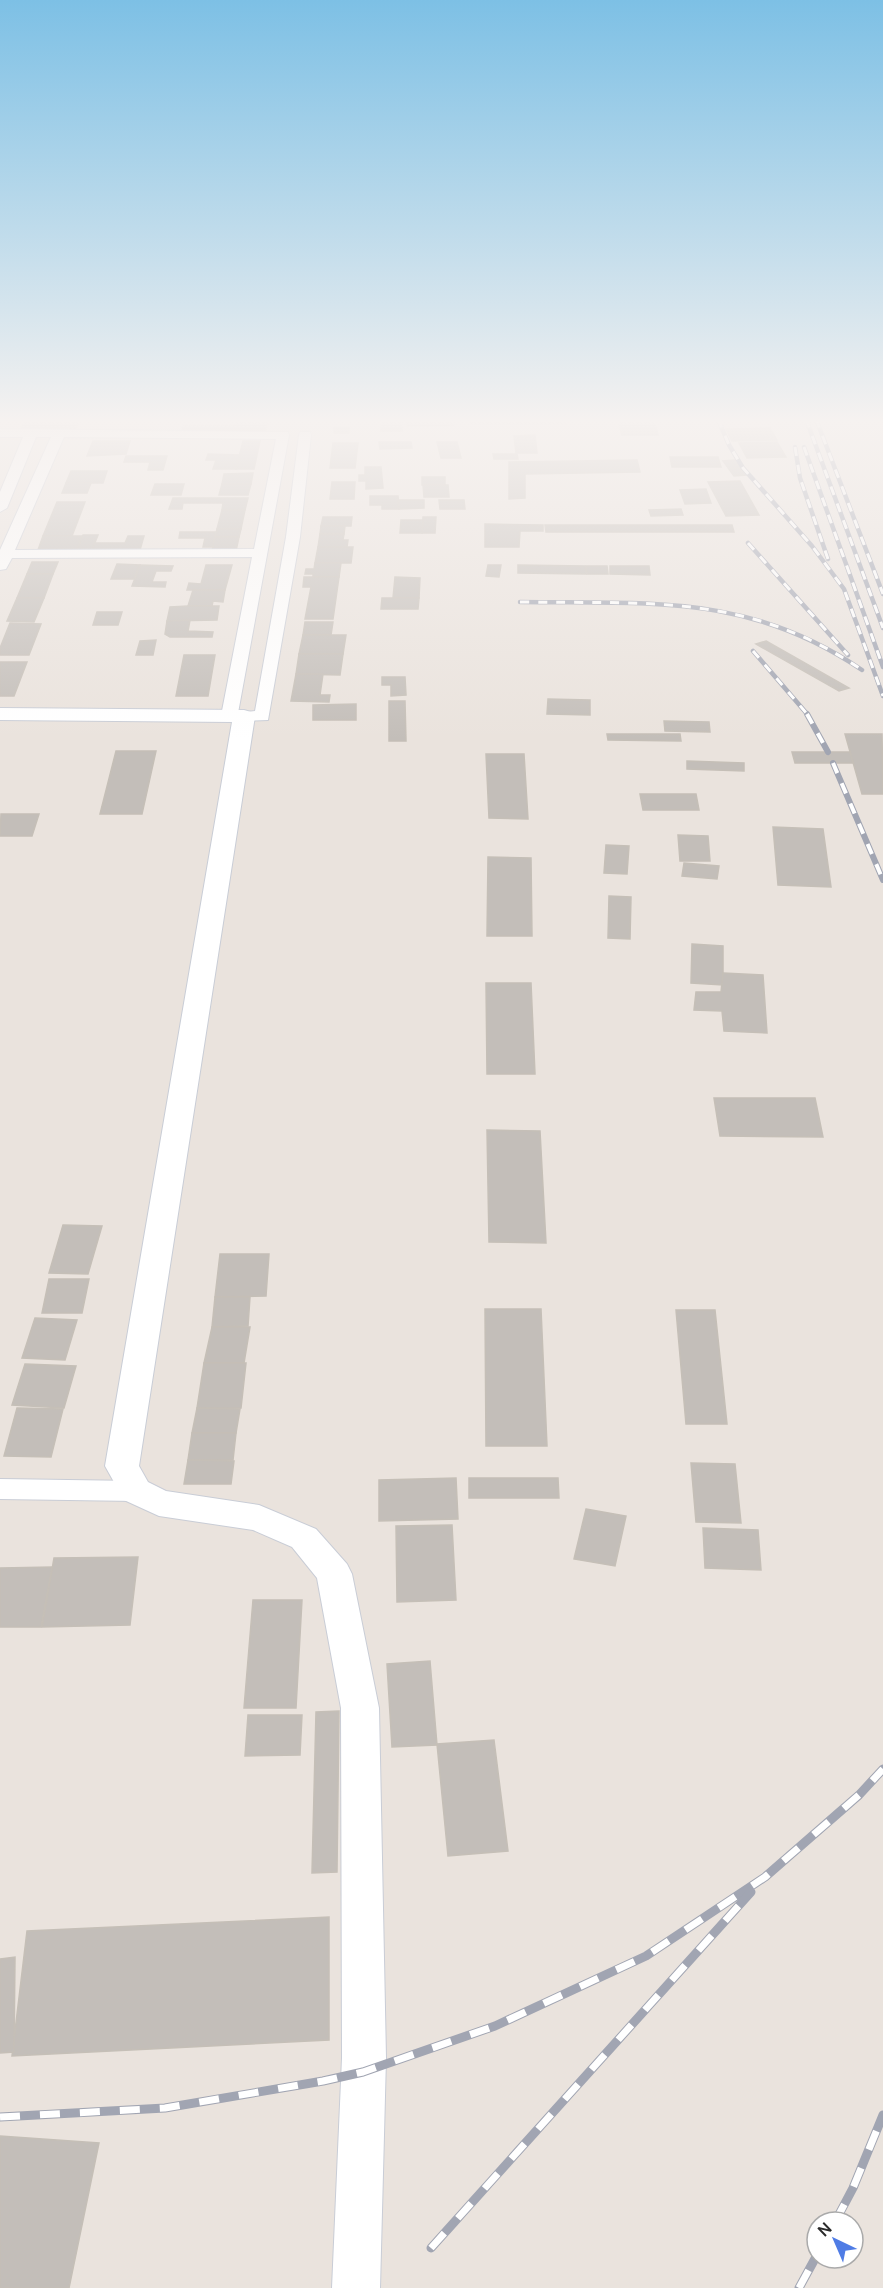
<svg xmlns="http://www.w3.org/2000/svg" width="883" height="2288" font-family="Manrope,sans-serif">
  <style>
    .building { fill: #c3beb9; stroke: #c5bfb7; stroke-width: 1.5 }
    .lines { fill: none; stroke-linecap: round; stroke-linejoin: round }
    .minor-casing { stroke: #c9cdd6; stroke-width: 2 }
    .tertiary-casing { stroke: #c9cdd6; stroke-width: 2 }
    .minor { fill: #fff; fill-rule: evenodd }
    .tertiary { fill: #fff; fill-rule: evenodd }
    .rail-far2-casing { stroke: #a1a5b2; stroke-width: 4.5 }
    .rail-far1-casing { stroke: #a1a5b2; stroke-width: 6 }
    .rail-casing { stroke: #a1a5b2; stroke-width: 9 }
    .rail-far2 { stroke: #fff; stroke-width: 3; stroke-dasharray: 9; stroke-linecap: butt }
    .rail-far1 { stroke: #fff; stroke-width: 4; stroke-dasharray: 11; stroke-linecap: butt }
    .rail { stroke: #fff; stroke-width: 7; stroke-dasharray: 20; stroke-linecap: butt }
  </style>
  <rect width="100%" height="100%" fill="#eae3dd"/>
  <!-- building -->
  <g class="building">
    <path d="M238 419H268L265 433H181L183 426H236Z"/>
    <rect x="381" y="419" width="21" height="12"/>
    <path d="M406 419H426L427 426H407Z"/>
    <path d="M426 419H453L454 425 427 426Z"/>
    <path d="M472 419H521L522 424H472Z"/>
    <path d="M521 419H564L565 423 522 424Z"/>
    <path d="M619 419H649L650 424H620Z"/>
    <path d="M24 422H78L75 431H20Z"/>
    <path d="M619 424H655L658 435H622Z"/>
    <rect x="334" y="427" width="15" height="6"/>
    <path d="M770 428 777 440 732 441 726 429Z"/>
    <path d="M535 435 537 453H516L514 436Z"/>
    <path d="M93 441H130L126 454 87 456Z"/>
    <path d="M243 441H260L254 469H236Z"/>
    <path d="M379 442H411L412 448 380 449Z"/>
    <path d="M437 442H457L461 458H441Z"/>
    <path d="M777 442 786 457 747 458 739 443Z"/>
    <path d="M333 443H358L355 468H330Z"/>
    <path d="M208 454 240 455 236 469H213L216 460H206Z"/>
    <path d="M493 454H517L518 459H494Z"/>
    <path d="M126 456H167L163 470H148L150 462H124Z"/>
    <path d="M670 457H718L721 467H672Z"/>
    <path d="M637 460 640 472 525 474V498L509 499V462Z"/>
    <path d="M735 460 746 475 734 476 723 461Z"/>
    <path d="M365 467H381L383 488 366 489V481H359V475H365Z"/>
    <path d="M71 471H107L103 483H66Z"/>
    <path d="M253 473 251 484H222L224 474Z"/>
    <rect x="422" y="477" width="23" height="8"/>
    <path d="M740 481 759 515 726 516 708 482Z"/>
    <path d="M332 482H355L354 499H330Z"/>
    <path d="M66 483H91L87 493H62Z"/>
    <path d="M155 484H184L181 495H151Z"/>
    <path d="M222 484H251L248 495H219Z"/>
    <path d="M423 485H448L449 497H424Z"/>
    <path d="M706 489 711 503 685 504 680 490Z"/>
    <path d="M370 496H398L399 509H382V505H370Z"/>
    <path d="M173 498H248L245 510H222L223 503H183L182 509H169Z"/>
    <path d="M398 500H424V508L399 509Z"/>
    <path d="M439 500H464L465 509H440Z"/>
    <path d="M57 502H85L72 536H43Z"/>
    <path d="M681 509 683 515 651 516 649 510Z"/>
    <path d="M222 510H245L241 529H217Z"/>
    <path d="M323 517H352L351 526H321Z"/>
    <path d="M423 517H436L435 533H422Z"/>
    <path d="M401 520H423L422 533H400Z"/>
    <path d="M485 524 543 525V531H520L519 547H485Z"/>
    <path d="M545 525H732L734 532H546Z"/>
    <path d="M321 526H345L344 534H320Z"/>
    <path d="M217 529H241L239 537H215Z"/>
    <path d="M180 532H216L213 547H203L205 538H179Z"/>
    <path d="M320 534H344L343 540H348L347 547H318Z"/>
    <path d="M83 535H98L92 550H77Z"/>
    <path d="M43 536H82L77 550H38Z"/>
    <path d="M128 536H144L140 550H92L94 543H125Z"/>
    <path d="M215 537H239L236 551H212Z"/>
    <path d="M318 547H353L351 563H315Z"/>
    <path d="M32 562H58L53 574H27Z"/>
    <path d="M315 563H341L339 577H313V574H305L306 569H314Z"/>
    <path d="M117 564 140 565 134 579H111Z"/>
    <path d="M140 565 173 566 171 571H156L152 582H166L165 587 132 586Z"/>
    <path d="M206 565H232L225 590H187L189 583 201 584Z"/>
    <path d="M488 565H501L499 577 486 576Z"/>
    <path d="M518 565 585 566 586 574 518 573Z"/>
    <path d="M586 566H607L608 574H587Z"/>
    <path d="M610 566H649L650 575 610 574Z"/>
    <path d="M27 574H53L44 598H17Z"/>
    <path d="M304 577H339L333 619H305L311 587H303Z"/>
    <path d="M395 577 420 578 419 598H393Z"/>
    <path d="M193 590H225L223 602 213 601 212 606H188Z"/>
    <path d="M17 598H44L34 622 7 621Z"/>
    <path d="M382 598H419L418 609H381Z"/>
    <path d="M188 606H219L217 620 167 621 170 607Z"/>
    <path d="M97 612H122L118 625H93Z"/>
    <path d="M190 620 188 631 213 632 212 637H170L165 634 167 621Z"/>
    <path d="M305 622H333L331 635H303Z"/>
    <path d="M10 623 41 624 29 655H0V648Z"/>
    <path d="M303 635H346L343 654H299Z"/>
    <path d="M156 640 153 655H136L140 641Z"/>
    <path d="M766 641 849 688 839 691 756 644Z"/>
    <path d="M299 654H343L340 675 296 674Z"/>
    <path d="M184 655H215L208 696H176Z"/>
    <path d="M0 662H27L14 696H0Z"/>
    <path d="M296 674H323L320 695H330L329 702 291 701Z"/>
    <path d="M382 677H405L406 695 391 696V685H382Z"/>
    <path d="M548 699 590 700V715L547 714Z"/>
    <path d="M389 701H405L406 741H389Z"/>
    <path d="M356 704V720H313V705Z"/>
    <path d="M664 721 709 722 710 732 665 731Z"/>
    <path d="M607 734H680L681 741 608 740Z"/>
    <path d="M845 734H882L883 794H862Z"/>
    <path d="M116 751H156L142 814H100Z"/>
    <path d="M792 752H850L853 763H795Z"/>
    <path d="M486 754H524L528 819 489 818Z"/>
    <path d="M687 761 744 763V771L687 769Z"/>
    <path d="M640 794H696L699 810H643Z"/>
    <path d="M1 814H39L32 836H0Z"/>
    <path d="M773 827 823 829 831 887 778 885Z"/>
    <path d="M678 835 708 836 710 861H680Z"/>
    <path d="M606 845 629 846 627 874 604 873Z"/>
    <path d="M488 857 531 858 532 936H487Z"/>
    <path d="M684 863 719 866 717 879 682 876Z"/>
    <path d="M609 896 631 897 630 939 608 938Z"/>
    <path d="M692 944 723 946V985L691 983Z"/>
    <path d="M723 973 763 975 767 1033 724 1031 722 1011 694 1010 696 992H721Z"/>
    <path d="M486 983H531L535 1074H487Z"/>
    <path d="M714 1098H815L823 1137 720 1136Z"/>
    <path d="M487 1130 540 1131 546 1243 489 1242Z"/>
    <path d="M63 1225 102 1226 88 1274 49 1273Z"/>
    <path d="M220 1254H269L266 1296 215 1297Z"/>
    <path d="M49 1279H89L82 1313H42Z"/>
    <path d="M215 1297H250L248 1326 212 1327Z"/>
    <path d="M485 1309H541L547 1446H486Z"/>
    <path d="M676 1310H715L727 1424H686Z"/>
    <path d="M35 1318 77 1320 65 1360 22 1358Z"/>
    <path d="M212 1327H250L244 1363H204Z"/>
    <path d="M204 1363H246L241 1408H197Z"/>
    <path d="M25 1364 76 1366 64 1408 12 1405Z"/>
    <path d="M17 1408 63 1409 51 1457 4 1456Z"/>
    <path d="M197 1408 240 1409 236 1433H192Z"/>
    <path d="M192 1433H236L233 1460H188Z"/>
    <path d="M188 1460 234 1461 231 1484H184Z"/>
    <path d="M691 1463 735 1464 741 1523 696 1522Z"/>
    <path d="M456 1478 458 1519 379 1521V1480Z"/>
    <path d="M469 1478H558L559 1498H469Z"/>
    <path d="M586 1509 626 1516 615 1566 574 1559Z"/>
    <path d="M452 1525 456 1600 397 1602 396 1526Z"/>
    <path d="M703 1528 758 1530 761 1570 705 1568Z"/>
    <path d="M138 1557 130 1625 42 1627 54 1558Z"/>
    <path d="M52 1567 41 1627H0V1568Z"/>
    <path d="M253 1600H302L296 1708H244Z"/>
    <path d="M430 1661 437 1745 392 1747 387 1664Z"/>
    <path d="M339 1711 337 1872 312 1873 316 1712Z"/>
    <path d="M248 1715H302L300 1755 245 1756Z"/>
    <path d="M494 1740 508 1851 448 1856 437 1744Z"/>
    <path d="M329 1917V2040L12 2056 27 1931Z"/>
    <path d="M15 1957 14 2052 0 2053V1959Z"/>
    <path d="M0 2136 99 2143 69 2288H0Z"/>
  </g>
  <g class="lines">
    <!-- minor casing -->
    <g class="minor-casing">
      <g id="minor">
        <path d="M0 429 288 432 289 435 238 713 255 711 286 537 299 435 300 432H310L311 435 300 537 268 720 244 721 236 717 229 721 221 716 252 557 12 558 6 569 0 570V550L51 437H36L7 508 0 512V492L23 437H0ZM64 437 276 439 254 549 15 550Z"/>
        <path d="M0 1479 136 1481 146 1484 150 1491 146 1498 136 1501 0 1499Z"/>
      </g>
    </g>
    <!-- tertiary casing -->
    <g class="tertiary-casing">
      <path id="tertiary" d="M0 708 244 710 251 712 255 716 139 1466 148 1482 166 1491 259 1505 316 1529 347 1564 352 1574 379 1708 386 2058 380 2288H332L342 2058 341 1708 317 1578 292 1547 253 1530 159 1516 124 1500 105 1466 232 722 0 720Z"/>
    </g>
    <!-- minor -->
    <use href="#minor" class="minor"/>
    <!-- tertiary -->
    <use href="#tertiary" class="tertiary"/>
    <!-- rail-far2 casing -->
    <g class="rail-far2-casing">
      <g id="rail-far2">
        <path d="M718 419 729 445 743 468 812 546 844 589 883 696"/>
        <path d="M806 419 883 628"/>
        <path d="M816 419 883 594"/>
        <path d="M795 447 800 478 828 559"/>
        <path d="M804 447 883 667"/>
        <path d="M748 543 848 655"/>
        <path d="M520 602C650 604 749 593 862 670"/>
        <path d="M753 651 808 715"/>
      </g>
    </g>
    <!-- rail-far1 casing -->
    <g class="rail-far1-casing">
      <g id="rail-far1">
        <path d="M807 714 828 752"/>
        <path d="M833 763 883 880"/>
      </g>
    </g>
    <!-- rail casing -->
    <g class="rail-casing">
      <g id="rail">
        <path d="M0 2117 165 2108 323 2081 363 2072 495 2026 646 1956 765 1877 859 1795 883 1769"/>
        <path d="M835 2222 853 2188 883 2115"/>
        <path d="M431 2248 751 1892"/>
        <path d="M799 2288 817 2255"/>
      </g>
    </g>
    <!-- rail-far2 -->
    <use href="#rail-far2" class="rail-far2"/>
    <!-- rail-far1 -->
    <use href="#rail-far1" class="rail-far1"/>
    <!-- rail -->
    <use href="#rail" class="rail"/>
  </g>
  <!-- sky -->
  <linearGradient id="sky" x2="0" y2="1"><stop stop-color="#7dc0e5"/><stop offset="0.57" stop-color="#f6f2f0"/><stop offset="1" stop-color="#f6f2f0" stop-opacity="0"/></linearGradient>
  <rect width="883" height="739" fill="url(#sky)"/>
  <!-- north arrow -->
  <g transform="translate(835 2240) rotate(316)"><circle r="28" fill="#ffffff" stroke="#aaaaaa" stroke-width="1.5"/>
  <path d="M0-4.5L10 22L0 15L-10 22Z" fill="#4f7ce5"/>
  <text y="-9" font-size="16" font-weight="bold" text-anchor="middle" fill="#2a2a2a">N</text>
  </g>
</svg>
